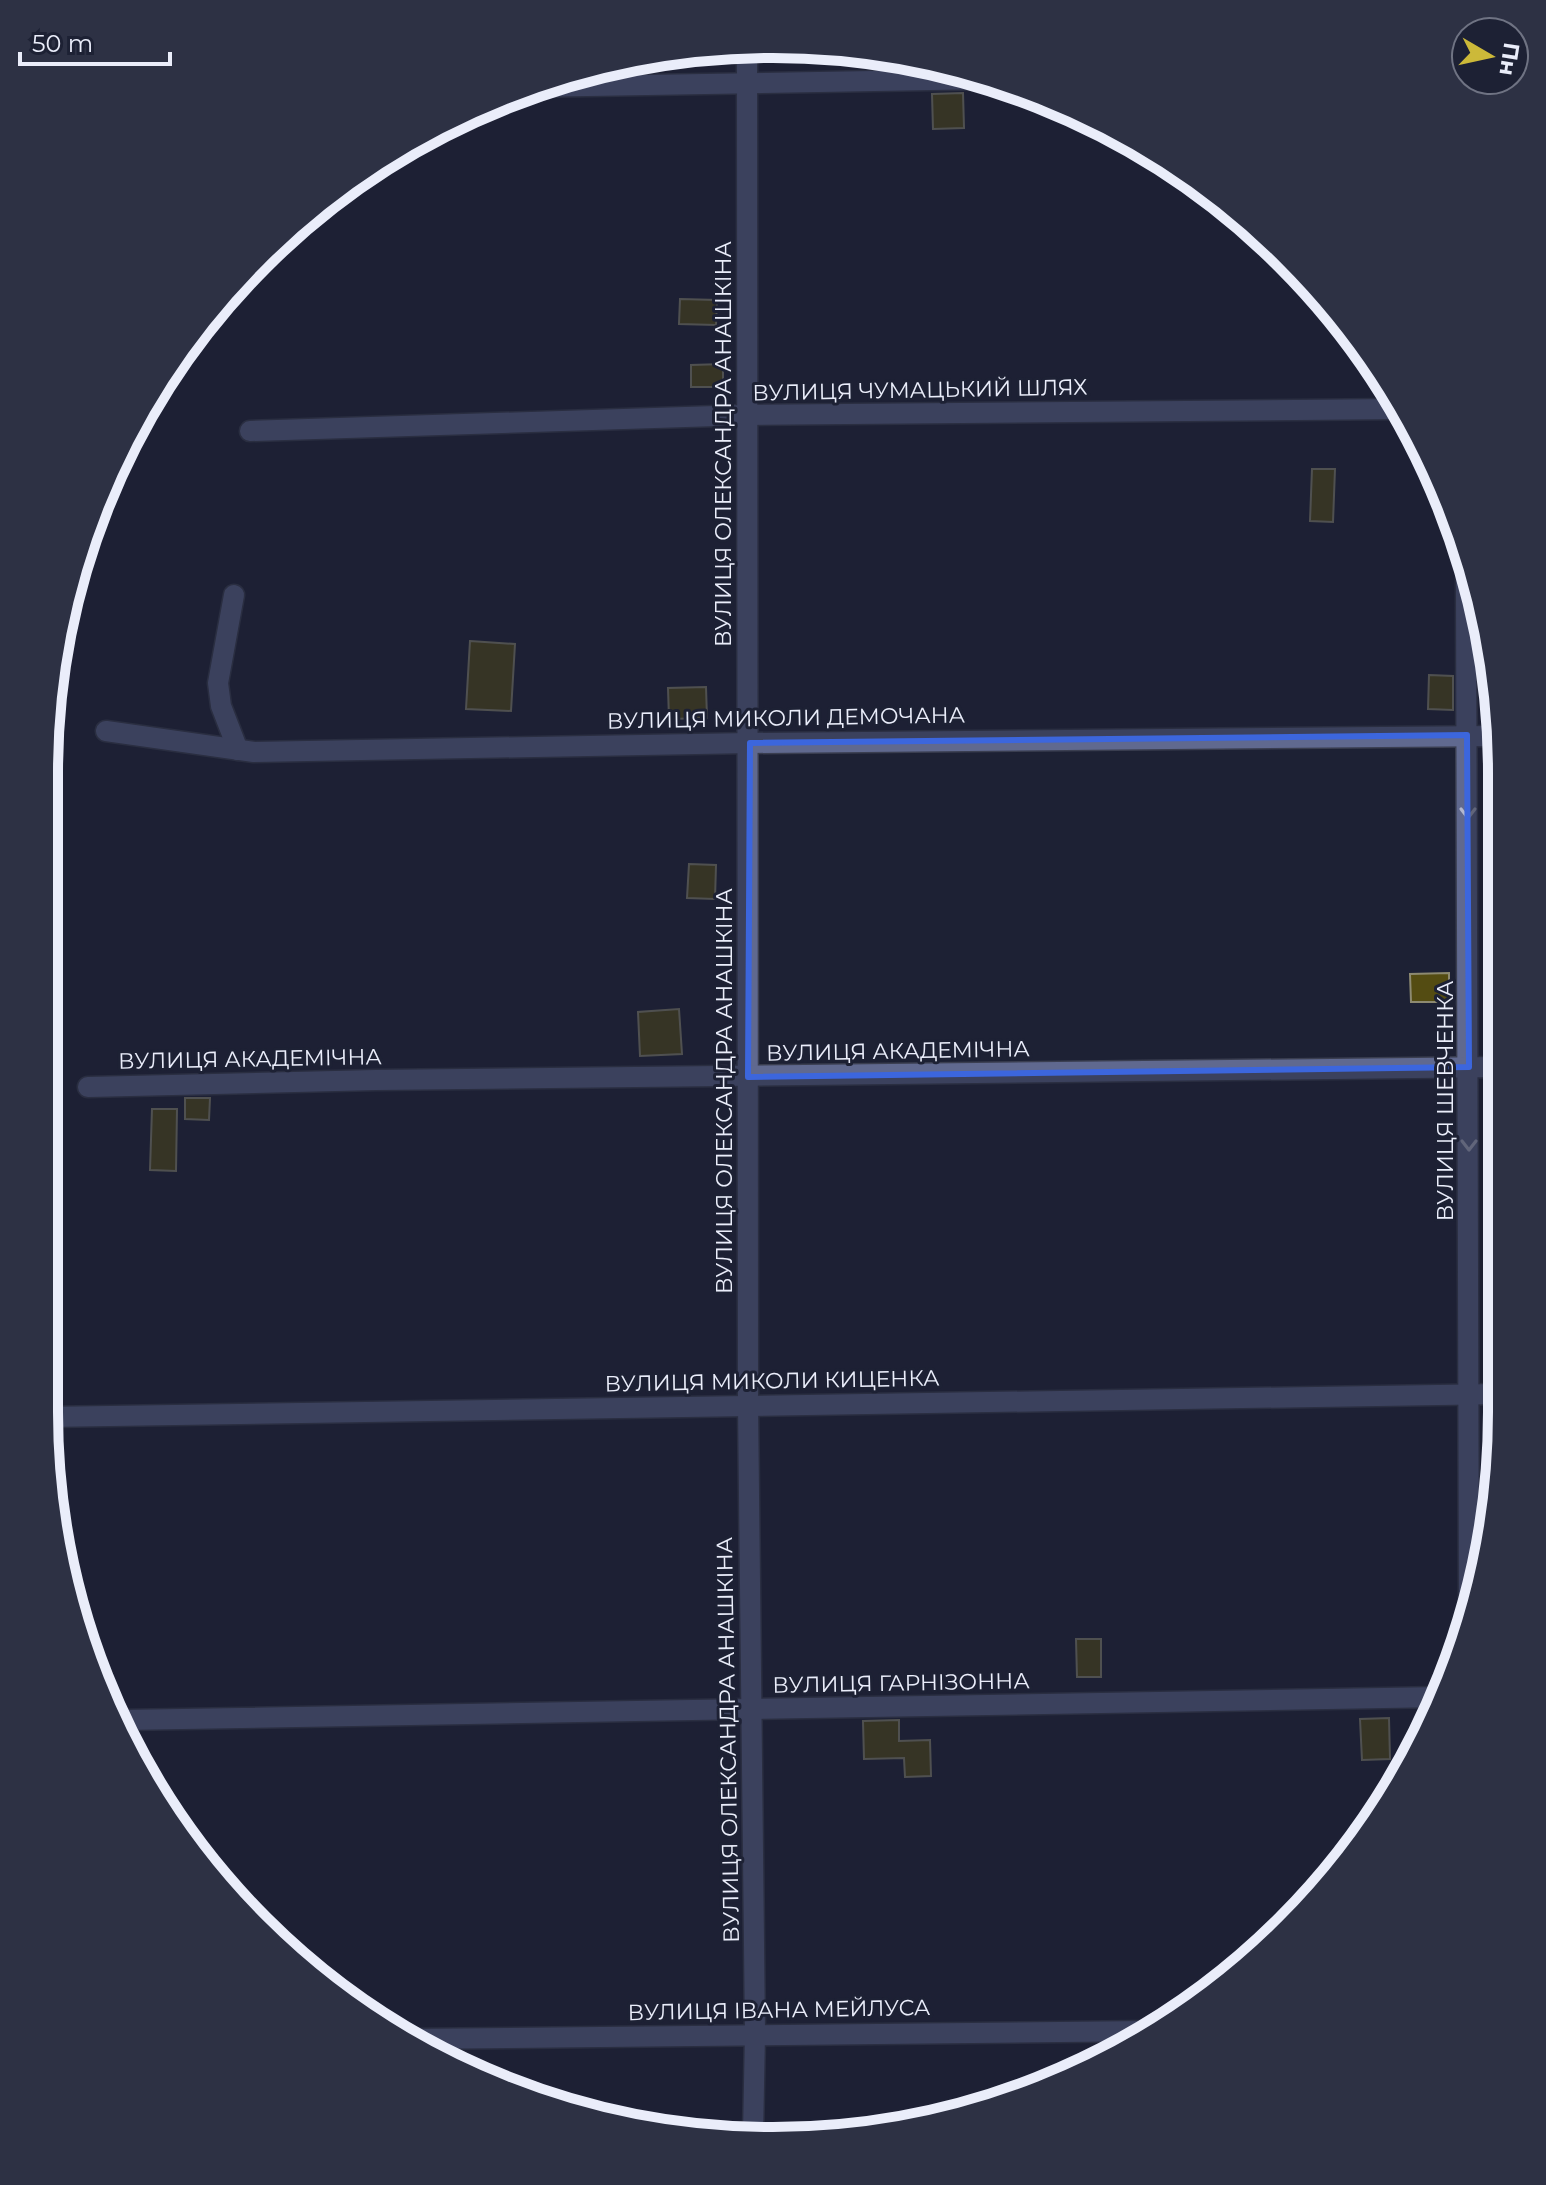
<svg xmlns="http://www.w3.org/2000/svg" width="1546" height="2185" font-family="Montserrat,sans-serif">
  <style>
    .building { fill: #544c12; stroke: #8d8a71; stroke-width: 2 }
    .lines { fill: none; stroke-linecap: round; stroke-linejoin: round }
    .street-casing { stroke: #3a3e50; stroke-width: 23 }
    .street { stroke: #60698f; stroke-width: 20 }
    .oneway { stroke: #b3b8cf }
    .marked { fill: none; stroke: #3c66dd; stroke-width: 6; stroke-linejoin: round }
    .labels { text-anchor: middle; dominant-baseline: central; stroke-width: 6; stroke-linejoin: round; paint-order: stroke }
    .street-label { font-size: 22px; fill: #eaedfa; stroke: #1d2134 }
    .rim { fill: none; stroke: #eaedfa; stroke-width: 10 }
  </style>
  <rect width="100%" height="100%" fill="#1d2134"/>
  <!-- building -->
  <g class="building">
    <path d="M963 93 964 128 933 129 932 94Z"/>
    <path d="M680 299 717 300 716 325 679 324Z"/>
    <path d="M723 364V387H691V365Z"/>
    <path d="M1312 469H1335L1333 522 1310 521Z"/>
    <path d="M470 641 515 644 511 711 466 709Z"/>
    <path d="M1429 675 1453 676V710L1428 709Z"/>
    <path d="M706 687 707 718 669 719 668 688Z"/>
    <path d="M689 864 716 865 715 899 687 898Z"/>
    <path d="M1449 973V1002H1411L1410 974Z"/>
    <path d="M679 1009 682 1054 640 1056 638 1012Z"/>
    <path d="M185 1098H210L209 1120 185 1119Z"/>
    <path d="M152 1109H177L176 1171 150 1170Z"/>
    <path d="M1076 1639H1101V1677H1077Z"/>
    <path d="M1389 1718 1390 1759 1362 1760 1360 1719Z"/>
    <path d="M899 1720V1741L930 1740 931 1776 905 1777 904 1758 864 1759 863 1721Z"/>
  </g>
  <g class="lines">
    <!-- street casing -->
    <g class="street-casing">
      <g id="street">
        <path d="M747 48 748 1404 755 2033 753 2135"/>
        <path d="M529 87 988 79"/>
        <path d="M250 431 747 415 1399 409"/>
        <path d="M1466 580 1469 1621"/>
        <path d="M234 595 218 683 221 706 238 750"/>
        <path d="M106 731 254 752 750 743 1496 736"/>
        <path d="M88 1087 376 1080 1498 1067"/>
        <path d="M45 1417 1500 1394"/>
        <path d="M123 1720 1441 1697"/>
        <path d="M411 2039 1148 2031"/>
      </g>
    </g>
    <!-- street -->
    <use href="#street" class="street"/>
  </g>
  <!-- one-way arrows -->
  <defs><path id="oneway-chevron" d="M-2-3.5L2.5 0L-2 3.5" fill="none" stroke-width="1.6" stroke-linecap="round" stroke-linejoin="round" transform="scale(2)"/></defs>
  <g class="oneway">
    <use href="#oneway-chevron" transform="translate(1468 813) rotate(90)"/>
    <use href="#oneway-chevron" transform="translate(1469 1145) rotate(90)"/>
  </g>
  <!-- marked area -->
  <path d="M0 0H1546V2185H0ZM1467 735 1469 1067 748 1077 750 743Z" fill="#1d2134" fill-opacity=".55" fill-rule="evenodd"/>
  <path class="marked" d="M1467 735 1469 1067 748 1077 750 743Z"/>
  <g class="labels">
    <!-- street labels -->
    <g class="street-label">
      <text transform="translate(920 390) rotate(-1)">ВУЛИЦЯ ЧУМАЦЬКИЙ ШЛЯХ</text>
      <text transform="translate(723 444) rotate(-90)">ВУЛИЦЯ ОЛЕКСАНДРА АНАШКІНА</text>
      <text transform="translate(786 718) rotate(-1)">ВУЛИЦЯ МИКОЛИ ДЕМОЧАНА</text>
      <text transform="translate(898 1051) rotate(-1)">ВУЛИЦЯ АКАДЕМІЧНА</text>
      <text transform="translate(250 1059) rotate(-1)">ВУЛИЦЯ АКАДЕМІЧНА</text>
      <text transform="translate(724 1091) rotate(-90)">ВУЛИЦЯ ОЛЕКСАНДРА АНАШКІНА</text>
      <text transform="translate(1445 1101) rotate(-90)">ВУЛИЦЯ ШЕВЧЕНКА</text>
      <text transform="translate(772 1381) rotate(-1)">ВУЛИЦЯ МИКОЛИ КИЦЕНКА</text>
      <text transform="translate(901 1683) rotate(-1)">ВУЛИЦЯ ГАРНІЗОННА</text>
      <text transform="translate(728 1740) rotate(-91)">ВУЛИЦЯ ОЛЕКСАНДРА АНАШКІНА</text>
      <text transform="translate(779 2010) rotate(-1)">ВУЛИЦЯ ІВАНА МЕЙЛУСА</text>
    </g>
  </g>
  <!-- crop -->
  <path d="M0 0H1546V2185H0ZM773 58H773A715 715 0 0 1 1488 773V1412A715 715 0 0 1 773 2127H773A715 715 0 0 1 58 1412V773A715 715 0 0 1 773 58Z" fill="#2d3144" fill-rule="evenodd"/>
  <path class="rim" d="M773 58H773A715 715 0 0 1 1488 773V1412A715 715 0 0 1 773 2127H773A715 715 0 0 1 58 1412V773A715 715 0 0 1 773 58Z"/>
  <!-- north arrow -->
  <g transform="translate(1490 56) rotate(99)"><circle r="38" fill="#1d2134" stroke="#6f7383" stroke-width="2"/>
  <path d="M0-6L14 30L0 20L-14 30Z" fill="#ccb939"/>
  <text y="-12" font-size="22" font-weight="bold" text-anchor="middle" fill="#eaedfa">Пн</text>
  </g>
  <!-- scale -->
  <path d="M20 52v12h150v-12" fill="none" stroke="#eaedfa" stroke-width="4"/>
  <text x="32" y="52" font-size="24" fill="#eaedfa" stroke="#1d2134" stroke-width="6" paint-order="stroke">50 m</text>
</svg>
